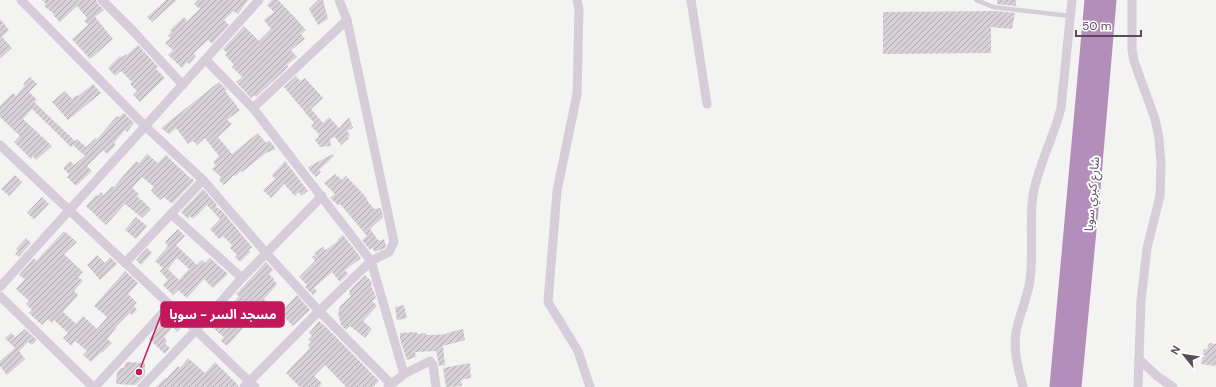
<svg xmlns="http://www.w3.org/2000/svg" width="1216" height="387" font-family="'DM Sans','Noto Sans Arabic',sans-serif">
  <style>
    .building { fill: url(#building-hatch); fill-rule: evenodd }
    .lines { fill: none; stroke-linecap: round; stroke-linejoin: round }
    .lane { stroke: #d7ccd9; stroke-width: 4.5 }
    .street { stroke: #d7ccd9; stroke-width: 9 }
    .highway { stroke: #b48ebb; stroke-width: 17 }
    .labels { text-anchor: middle; dominant-baseline: central; stroke-width: 4; stroke-linejoin: round; paint-order: stroke }
    .street-label { font-size: 12px; fill: #5a4b5d; stroke: #fff }
    .leader { fill: none; stroke: #c2185b; stroke-width: 1.5 }
    .callout-dot { fill: #c2185b; stroke: #fff; stroke-width: 1.5 }
    .callout { fill: #c2185b; stroke: #c2185b; stroke-width: 1.5 }
    .callout-label { font-size: 13px; text-anchor: middle; font-weight: bold; fill: #fff }
  </style>
  <defs>
    <pattern id="building-hatch" width="6" height="6" patternUnits="userSpaceOnUse"><rect width="6" height="6" fill="#d7d1d7"/><path d="M-1 1l2-2M0 6l6-6M5 7l2-2" fill="none" stroke="#b1acb2"/></pattern>
  </defs>
  <rect width="100%" height="100%" fill="#f3f3f1"/>
  <!-- building -->
  <g class="building">
    <path d="M42 0H96L98 4 104 10 95 17 113 39 90 59 72 39 88 25 84 21 87 18 77 6 60 22 53 15 54 14 44 6 46 4Z"/>
    <path d="M166 0H177L152 22 147 17Z"/>
    <path d="M198 0H248L238 14 233 11 224 20 229 25 212 44 208 40 194 53 196 56 189 64 187 62 182 68 168 55 173 50 165 43 170 38 168 36 172 32 170 30 184 17 187 21 200 9 194 4Z"/>
    <path d="M272 0H278L298 21 306 30 301 34 305 39 291 50 297 57 287 65 288 67 256 97 254 95 251 98 236 82 242 77 232 67 234 65 225 55 227 53 223 49 244 26 259 41 271 29 264 20 274 12 267 5Z"/>
    <path d="M318 0H323L328 19 318 25 309 9Z"/>
    <path d="M997 0H1016V6L997 4Z"/>
    <path d="M995 11 1015 13 1012 29 991 27V53L883 54V12Z"/>
    <path d="M0 19 9 30 2 37 12 48 0 59Z"/>
    <path d="M138 45 158 67 156 69 165 78 140 102 133 95 137 91 130 84 132 82 121 71 115 76 108 68 120 56 121 58 126 54 127 55Z"/>
    <path d="M296 76 300 81 305 78 323 98 311 109 323 123 329 117 339 128 349 117 353 128 347 131 350 135 348 137 349 138 341 145 335 137 330 139 331 146 320 147 315 140 319 137 318 136 319 134 311 126 314 123 284 87Z"/>
    <path d="M30 77 37 84 29 92 37 100 34 102 75 141 77 139 86 147 96 138 97 139 117 116 119 117 124 113 134 123 127 132 125 130 114 143 116 145 107 154 103 150 87 166 92 171 76 186 67 177 69 174 63 168 70 161 74 165 85 156 73 145 71 147 32 109 23 119 52 146 36 160 33 156 31 159 14 142 20 136 0 117V106L13 93 16 96 25 85 23 84Z"/>
    <path d="M219 82 227 90 225 91 240 110 227 120 232 124 218 137 232 154 258 133 266 143 269 140 276 149 266 153 242 172 241 171 236 176 234 175 224 185 219 180 221 177 212 169 216 165 213 162 219 156 205 138 197 145 193 141 188 144 176 128 169 134 161 128Z"/>
    <path d="M93 84 101 93 68 120 52 102 65 91 72 99 77 95 78 96Z"/>
    <path d="M147 154 158 163 166 155 191 179 192 178 194 181 172 204 164 197 160 200 151 191 154 187 142 177 132 188 139 194 137 196 151 209 142 218 125 204 106 225 86 206 96 195 98 196 101 192 104 195 112 186 114 187 136 161 139 163Z"/>
    <path d="M333 154 334 156 319 170 321 172 316 177 310 171 308 167Z"/>
    <path d="M285 161 308 191 301 196 299 192 295 196 284 184 271 198 263 190 275 179 272 175Z"/>
    <path d="M335 174 342 180 346 176 366 197 367 200 374 209 381 208 383 217 370 229 379 241 384 239 386 246 385 248 375 252 372 248 370 250 362 240 367 236 340 204 338 205 330 198 335 194 324 183Z"/>
    <path d="M15 175 22 182 9 196 1 189Z"/>
    <path d="M203 189 217 205 216 207 222 211 252 247 249 250 250 252 240 262 235 257 237 255 230 248 232 245 223 236 219 239 210 229 220 219 207 205 193 219 190 216 188 219 181 212Z"/>
    <path d="M42 197 49 204 34 219 27 213Z"/>
    <path d="M136 217 147 226 136 239 125 230Z"/>
    <path d="M178 229 185 236 176 245 197 265 202 260 205 263 210 258 228 274 213 288 204 279 187 298 178 290 173 295 163 285 168 280 160 271 163 268 155 261 168 246 165 242ZM177 258 189 269 179 280 168 269Z"/>
    <path d="M64 231 77 242 64 254 83 272 78 277 83 281 74 291 78 295 63 312 76 324 83 316 97 329 107 317 94 306 125 271 138 283 128 294 137 303 134 306 137 310 132 315 130 313 119 324 107 339 112 343 102 353 101 352 91 362 83 355 87 351 75 341 71 346 63 338 68 333 54 320 52 323 48 319 42 325 29 313 32 310 26 304 29 301 16 289 25 279 19 275 34 258 36 261Z"/>
    <path d="M343 235 361 258 345 270 348 274 340 282 332 272 314 288 317 291 313 295 305 287 307 285 299 277 315 261 312 257 316 255 314 253 323 247 326 250 338 241 337 240Z"/>
    <path d="M26 238 31 243 19 257 15 254 18 251 16 249Z"/>
    <path d="M147 248 152 253 141 265 136 260Z"/>
    <path d="M97 255 105 263 110 257 117 264 100 280 87 265Z"/>
    <path d="M266 262 273 270 269 274 274 279 273 280 277 284 264 299 277 311 261 328 257 324 256 326 250 320 227 346 221 341 224 337 209 325 217 316 222 320 235 304 233 303 239 296 236 294Z"/>
    <path d="M365 275 371 281 372 286 371 287 373 290 376 298 372 301 377 306 363 321 372 329 365 338 350 326 346 330 341 325 338 313 340 306 351 296 349 294 350 292 349 291Z"/>
    <path d="M297 295 310 310 293 326 280 313Z"/>
    <path d="M404 305 407 318 397 320 395 307Z"/>
    <path d="M170 314 183 326 177 332 173 327 164 337 167 341 165 344 170 348 165 354 149 339Z"/>
    <path d="M319 321 327 328 379 381 373 387H346L325 365 314 376 322 383 319 387H300L286 373 310 348 308 346 311 342 308 340 312 336 309 333Z"/>
    <path d="M25 329 37 340 32 345 28 342 19 351 25 359 7 375 0 366V361L15 348 5 338 11 333 15 337Z"/>
    <path d="M463 329 465 340 443 346 445 365 439 366 436 351 415 352 416 357 407 360 400 339V333L417 332V334L426 333V335H432L447 334V333Z"/>
    <path d="M1209 343 1216 344V366L1201 364 1204 349 1207 350Z"/>
    <path d="M188 358 205 373 215 362 238 385V387H156L165 378 166 379 178 366 180 368Z"/>
    <path d="M126 362 145 363V375L136 385 116 384 117 372 121 368H124L125 364Z"/>
    <path d="M470 363 471 378 461 380 462 386 446 387 443 368Z"/>
  </g>
  <g class="lines">
    <!-- lane -->
    <path class="lane" d="M976 0 993 7 1070 16"/>
    <!-- street -->
    <g class="street">
      <path d="M21 0 145 126 203 180 266 253 319 311 391 384"/>
      <path d="M102 0 135 33 183 85"/>
      <path d="M577 0 579 10 577 94 557 191 548 302 578 351 590 387"/>
      <path d="M691 0 707 104"/>
      <path d="M1132 0V50L1134 61 1155 119 1159 138 1161 164 1160 196 1147 248 1141 301 1138 387"/>
      <path d="M206 60 253 108 371 261 389 252 394 242 347 20 339 0"/>
      <path d="M253 108 347 20"/>
      <path d="M0 145 170 305 255 387"/>
      <path d="M171 214 242 278"/>
      <path d="M125 263 203 180"/>
      <path d="M0 287 259 0"/>
      <path d="M0 296 93 387"/>
      <path d="M1139 359 1157 376 1173 387"/>
      <path d="M95 387 170 305"/>
      <path d="M142 387 196 330 242 278 322 196"/>
      <path d="M244 387 319 311 371 261 404 374"/>
      <path d="M388 387 404 374 430 361 433 365 436 387"/>
      <path d="M1023 387C1018 368 1012 347 1017 327 1021 311 1028 296 1030 280 1034 252 1029 223 1033 195 1038 165 1054 137 1061 108L1072 0"/>
    </g>
    <!-- highway -->
    <g class="highway">
      <path d="M1058 387 1093 0"/>
      <path d="M1073 387 1092 188 1108 0"/>
    </g>
  </g>
  <g class="labels">
    <!-- street labels -->
    <g class="street-label">
      <text transform="translate(1092 194) rotate(-85)">شارع كبري سوبا</text>
    </g>
  </g>
  <!-- callouts -->
  <path class="leader" d="M139 372L161 315"/>
  <circle class="callout-dot" cx="139" cy="372" r="4"/>
  <rect class="callout" x="161" y="302" width="123" height="25" rx="4"/>
  <g class="callout-label">
    <text x="223" y="319">مسجد السر - سوبا</text>
  </g>
  <!-- north arrow -->
  <g transform="translate(1184 355) rotate(300)" stroke="#ffffff" stroke-width="3" paint-order="stroke">
  <path d="M0-3L7 15L0 10L-7 15Z" fill="#5a4b5d"/>
  <text y="-6" font-size="11" font-weight="bold" text-anchor="middle" fill="#5a4b5d">N</text>
  </g>
  <!-- scale -->
  <path d="M1076 30v6h65v-6" fill="none" stroke="#5a4b5d" stroke-width="2"/>
  <text x="1082" y="30" font-size="12" fill="#5a4b5d" stroke="#ffffff" stroke-width="3" paint-order="stroke">50 m</text>
</svg>
